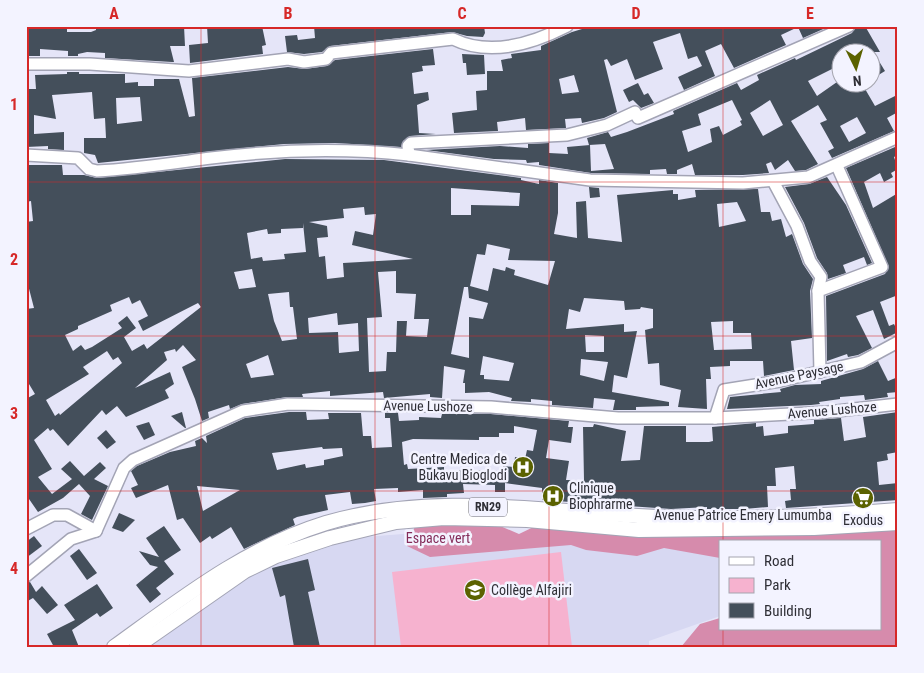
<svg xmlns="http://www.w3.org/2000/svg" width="924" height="673" font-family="'Roboto Condensed',sans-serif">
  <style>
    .built { fill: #d7d8f2 }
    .green { fill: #f6b2cf }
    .forest { fill: #d68bac }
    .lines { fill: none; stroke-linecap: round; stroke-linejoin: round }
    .stream { stroke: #5ba1b5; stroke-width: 3 }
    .building { fill: #444f5b; fill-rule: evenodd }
    .minor-casing { stroke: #a3a4b5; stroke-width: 14 }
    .major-casing { stroke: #a3a4b5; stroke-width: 16 }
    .minor { stroke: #fff; stroke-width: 11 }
    .major { stroke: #fff; stroke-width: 14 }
    .grid { fill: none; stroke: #d62828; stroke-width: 1; stroke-opacity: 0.55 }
    .labels { text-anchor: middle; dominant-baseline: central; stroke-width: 5; stroke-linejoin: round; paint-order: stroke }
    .shield { fill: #f3f3ff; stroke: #6a6a72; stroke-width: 1 }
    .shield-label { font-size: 12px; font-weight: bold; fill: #2f2f36 }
    .street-label { font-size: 14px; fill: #2f2f36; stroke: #f3f3ff }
    .poi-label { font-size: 14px; fill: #2f2f36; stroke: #f3f3ff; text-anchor: start }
    .park-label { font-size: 14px; fill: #842c5a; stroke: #f3f3ff }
    .neatline { fill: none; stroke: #d62828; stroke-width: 2 }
    .grid-label { font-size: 16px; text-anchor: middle; font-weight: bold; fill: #d62828 }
  </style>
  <rect width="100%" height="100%" fill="#e5e5f8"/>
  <!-- built -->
  <path class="built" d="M429 532 720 543V616L649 641V647H146L269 563 338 539Z"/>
  <!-- green -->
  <path class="green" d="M561 552 572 647H401L392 572Z"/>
  <!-- forest -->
  <path class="forest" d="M418 519H484L519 534 546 521 586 525 898 523V647H681L700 624 720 618V629H880V542H720V558L664 548 637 556 586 550 571 545 430 557 407 546Z"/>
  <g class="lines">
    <!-- stream -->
    <path class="stream" d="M365 146H384"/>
  </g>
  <!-- building -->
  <g class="building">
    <path d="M26 26 56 28V26H67V32H91L96 30V26H184L185 46H170L174 62H172L105 58V53L87 52 78 54V56H68V51L40 49V56H26Z"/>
    <path d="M207 26H262L266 45 262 46 263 54 190 63 189 45 208 43Z"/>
    <path d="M314 26H484L485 33 483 37 467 36 452 32 330 46 322 52 304 54 287 52 285 36 297 35 298 40 315 38Z"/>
    <path d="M592 26H830L803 38 798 27 781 35 786 45 734 68 721 44 705 51 715 76 684 90 678 77 702 66 697 56 688 59 680 33 653 42 663 69 635 80 627 59 611 66 607 59 604 60 617 112 604 118 582 123 581 118 565 119 566 128 526 130 525 118 497 122 498 131 454 133 452 113 477 110 476 91 487 90V71H503L501 60 512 58 511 54 541 50V46L572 32ZM574 75 579 92 562 94 559 79Z"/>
    <path d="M856 26H865L880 52H842V64L808 81 817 96 837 82H861L875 106 895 96 898 102V112L887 118 894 131 832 158 828 151 834 148 820 123 827 120 818 105 791 121 818 164 806 170 795 171 788 160 775 170 771 162 766 164 769 173 743 175H695L692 164 677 170V174H667L666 169 650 170V174L591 173 539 165V162L527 163 526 160 494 159 426 150 500 146 528 148V144L549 143V153L568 154 567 147 590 145 591 171 614 169 605 144 589 145 587 138 608 132 611 137 627 132 674 114 673 111 737 83 741 90 759 80 757 75 795 58 796 60 852 33ZM732 100 742 120 740 121 742 125 723 135 719 126 710 129 712 142 688 152 682 131 701 125 698 114ZM770 100 783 125 763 136 750 113ZM857 117 866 133 849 142 840 126Z"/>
    <path d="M433 49 435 65 422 66 423 71 412 73 414 94 428 92 429 100 417 105 419 133 436 134 410 136 403 141 401 147 335 143 284 144 98 163 95 155 84 153V138H106L105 118 94 119 92 92 52 95 56 119 34 115V134L64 132V150L48 149V146L26 147V89H36L35 75 67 74V72H79V74H125V83L138 82V86H154V79H179L189 117 195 116 192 78 288 67 305 69 327 66 335 60ZM140 97 142 121 117 124 116 98Z"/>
    <path d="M462 54 484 55 485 74 467 75 466 63H463Z"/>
    <path d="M877 58 885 71 872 79V61Z"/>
    <path d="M638 83 644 95 648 93 654 103 641 108 633 100 629 102 623 90Z"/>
    <path d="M895 147 898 155 894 157 898 169 891 173 893 177 884 182 880 173 864 182 873 208 898 193V295L880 302 889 326 894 324 898 332 884 339 873 310 856 316 872 348 858 355 848 357 847 354 827 361 826 296 885 274 889 267 846 168Z"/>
    <path d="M285 159 384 160 521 178V180L539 184V180L558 183V213L554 234 577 238 576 202 586 201 588 238 622 242 617 195 673 190V194H678V200L696 197 695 190 758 189 761 212H770L772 221 781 219 786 237 792 234 803 264 813 279 810 291 812 338 791 341 794 370 764 376 763 361H730V366L710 367 711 379H706L707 409 678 407 681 390 660 385 659 363 648 364 645 330 653 328V309L641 307 640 309 625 310 624 301 584 298 580 312 569 309 566 329 624 324V332L637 331 627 378 614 375 612 392 669 402V406L636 407V410H613L615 400 594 398 593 408 552 405V401L531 399V402L511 401 512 398 489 392 465 393V383H463L465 370 444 366 442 398 430 397V394L384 398 383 392 330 396V391L302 394 303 397H287L242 404 230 409 229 405 208 412 209 418 202 421 195 399 182 367 196 360 183 345 176 352 175 349 164 352 167 360 135 388 170 372 174 384 165 390 169 398 126 417 117 406 106 415 102 410 68 446 53 429 50 431 48 428 34 440 52 469 38 477 52 494 72 479 61 469 70 461 84 476 100 462 106 468 94 479 108 486 92 520 81 514 90 496 79 484 63 498 38 512 29 499 26 501V399L35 394 26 379V309L34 308 26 277V222L33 221 31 201 26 202V165H62L63 175H84L97 178ZM451 188 520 193 519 206 471 205V215H451ZM737 202 746 221 719 227 717 204ZM364 207 365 215 376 214 373 235 355 231 352 245 413 259 343 263 344 277 327 279 325 256 319 257 317 238 328 237 327 226 309 222 344 218 343 209ZM303 223 306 252 284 254 285 259 263 261 262 257 251 259 247 233 267 229 268 234 281 233V229L303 228ZM487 244 510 249 508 260 555 261 548 285 514 275 515 270 506 267 505 271 493 268 488 291 470 286 477 254 485 255ZM252 269 256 287 239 289 234 272ZM396 271V293L416 294 414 319H429L427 337 406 336 407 321H397L396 352H387L386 371 369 372 367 318 382 317 378 272ZM464 287H468L469 298 488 303 483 319 469 317V358L451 354ZM289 292 290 307H293L297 339 282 341 274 321 268 294ZM129 297 132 304 140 300 148 316 138 321 143 331 198 303 201 307 147 349 144 344 132 351 124 337 136 328 127 316 118 323 122 328 92 347 85 350 81 345 73 351 65 335 78 329V326L112 311 110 305ZM337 313 338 325 358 323 359 351 339 353 338 332 309 333 308 318ZM733 321V333H751L752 349 714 350 711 322ZM585 335 604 336V352H586ZM107 351 113 360 118 357 122 363 60 415 59 413 55 416 46 400 89 374 83 367ZM268 355 274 375 251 378 246 364ZM483 356 514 363 509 381 484 379V375H480ZM581 359 608 362 604 381 580 375Z"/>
    <path d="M827 177 846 205 872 263 867 265 864 257 843 265 846 273 828 279 827 273 817 258 804 223 785 187 809 184Z"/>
    <path d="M589 187 599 188 600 197 590 198Z"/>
    <path d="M878 361 888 381 898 377V392L887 393 888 397 865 400 864 395 840 397V399L819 402 820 404 811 405 727 409 730 397 781 392 780 389 795 385 821 384V381L863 369Z"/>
    <path d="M182 412 186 428H185L171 416Z"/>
    <path d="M289 412H306L307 420 329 419 328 413H361L363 436H371L372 448 392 447 390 418H385V413H398L399 421 419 420V417L441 418 442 414H491L569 421 568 427H573L571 443 549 440 546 458 569 461 566 480H584L583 427H593L594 424 626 431 621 461 640 460 644 426H686V442H709L713 441 712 427 756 423V427L763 426 764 436 788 433V426L814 424V420L841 418 844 441 866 437 863 417 898 412V452L887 454 888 460 877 462 879 485 898 483V500L786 508 785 501 791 500 790 489H796L794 466 775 468 776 486H767L768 507 744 509H707V507L671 509 542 500V488L505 483V492H495V485L463 484 464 493 447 494V497L423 498V490L398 492V488L374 489 376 501 365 503 352 504 350 492 325 495 328 510 297 517 293 519 295 525 244 549 231 527 212 539 210 536 200 543 183 518 177 520 168 485 136 498 131 488 138 485 131 471 137 466 170 452 196 446 195 441 202 438 207 443 206 436 245 418ZM514 426 537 430 533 451 527 450 525 459 515 457 514 467 503 466V471L444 470V467L408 469 407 464 404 465 402 442 413 439 479 440V437H499V433H514ZM322 447 323 449 342 448 343 456 324 460V465L306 468 305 464 277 470 272 453ZM197 486 240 490 203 511Z"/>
    <path d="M149 422 155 435 144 440 136 426Z"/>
    <path d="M106 430 116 442 107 449 97 438Z"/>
    <path d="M119 513 135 520 123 532 112 528Z"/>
    <path d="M164 526 181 550 164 561 174 574 156 588 161 594 150 603 136 585 158 567 150 565 139 551 159 557 146 538Z"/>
    <path d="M34 536 42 546 26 558V542Z"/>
    <path d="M79 549 97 573 87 580 70 556Z"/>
    <path d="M308 559 315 590 308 592 320 647H294L285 595 280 597 272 568Z"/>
    <path d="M30 582 36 592 42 586 58 605 47 614 33 598 26 602V583Z"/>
    <path d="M97 584 113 608 100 617 97 613 72 630 79 647H54L47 634 75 620 64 605Z"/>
  </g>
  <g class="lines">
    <!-- minor casing -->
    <g class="minor-casing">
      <g id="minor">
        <path d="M26 64H90L189 71 288 59 304 62 326 59 331 53 453 39C490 57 532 44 567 26"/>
        <path d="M26 155 78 158 89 169 97 171C135 169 173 163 211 158 275 150 344 148 409 155L408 146 411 143 567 135 607 125 635 112 638 118 849 26"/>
        <path d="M409 155 590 180 743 183 808 177 898 137"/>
        <path d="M773 181 797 226 810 261 821 277 818 291"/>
        <path d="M820 372 818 291 882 267 837 166"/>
        <path d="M715 418 724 390 780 381 861 362 898 342"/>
        <path d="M26 529 53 515H67L96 531"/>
        <path d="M26 576 71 539 96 531 124 468 133 460 243 411 288 404 491 407 618 418H715L828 412 898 404"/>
      </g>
    </g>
    <!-- major casing -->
    <g class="major-casing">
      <g id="major">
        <path d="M114 647C182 598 245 548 326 523 428 493 535 510 638 516 725 521 812 517 898 510"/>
        <path d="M136 647 245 571 276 556 330 538 396 522 444 518 527 520 639 530 814 528 898 523"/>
      </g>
    </g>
    <!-- minor -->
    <use href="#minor" class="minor"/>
    <!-- major -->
    <use href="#major" class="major"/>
  </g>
  <!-- grid -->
  <path class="grid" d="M201 26V647M375 26V647M549 26V647M723 26V542M26 182H898M26 336H898M26 491H898M723 629V647"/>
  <!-- icons -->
  <defs>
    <g id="hospital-disc" transform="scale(1.125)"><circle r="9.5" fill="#5b6200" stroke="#f3f3ff"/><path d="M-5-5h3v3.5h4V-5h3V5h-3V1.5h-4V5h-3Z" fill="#fff"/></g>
    <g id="supermarket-disc" transform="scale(1.125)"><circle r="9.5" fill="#5b6200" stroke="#f3f3ff"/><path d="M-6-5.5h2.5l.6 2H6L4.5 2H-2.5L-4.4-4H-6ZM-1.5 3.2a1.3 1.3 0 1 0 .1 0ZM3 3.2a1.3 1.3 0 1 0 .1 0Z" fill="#fff"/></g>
    <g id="school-disc" transform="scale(1.125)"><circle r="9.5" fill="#5b6200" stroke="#f3f3ff"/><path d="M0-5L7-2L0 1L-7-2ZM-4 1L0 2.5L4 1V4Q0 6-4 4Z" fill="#fff"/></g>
  </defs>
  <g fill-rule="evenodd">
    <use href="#hospital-disc" x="523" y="467"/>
    <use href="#hospital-disc" x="553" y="496"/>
    <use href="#supermarket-disc" x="863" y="498"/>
    <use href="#school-disc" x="475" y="590"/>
  </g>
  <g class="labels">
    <!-- shield labels -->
    <rect class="shield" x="469" y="497.5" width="38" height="19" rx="4"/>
    <g class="shield-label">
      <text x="488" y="507">RN29</text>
    </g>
    <!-- street labels -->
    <g class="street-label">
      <text transform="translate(799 375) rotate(-12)">Avenue Paysage</text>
      <text transform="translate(428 406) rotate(1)">Avenue Lushoze</text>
      <text transform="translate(832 410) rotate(-5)">Avenue Lushoze</text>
      <text x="743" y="515">Avenue Patrice Emery Lumumba</text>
    </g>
    <!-- poi labels -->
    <g class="poi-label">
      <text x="507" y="459" text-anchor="end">Centre Medica de<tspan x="507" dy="16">Bukavu Bioglodi</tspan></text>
      <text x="569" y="488">Clinique<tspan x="569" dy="16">Biophrarme</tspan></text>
      <text x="863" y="520" text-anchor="middle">Exodus</text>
      <text x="491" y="590">Collège Alfajiri</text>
    </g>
    <!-- park labels -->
    <g class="park-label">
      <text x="438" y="538">Espace vert</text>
    </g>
  </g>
  <!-- border -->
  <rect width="924" height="673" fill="none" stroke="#f3f3ff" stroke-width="55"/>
  <!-- legend -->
  <rect x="719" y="540" width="162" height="90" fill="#f3f3ff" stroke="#a5a5af"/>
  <rect x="729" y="557" width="25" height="8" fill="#ffffff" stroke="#a5a5af"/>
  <text x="764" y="566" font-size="15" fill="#2f2f36">Road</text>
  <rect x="729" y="578" width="25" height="15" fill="#f6b2cf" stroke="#a5a5af"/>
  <text x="764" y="590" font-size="15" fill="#2f2f36">Park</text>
  <rect x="729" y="603" width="25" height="15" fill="#444f5b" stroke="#a5a5af"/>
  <text x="764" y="616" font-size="15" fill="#2f2f36">Building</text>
  <!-- north arrow -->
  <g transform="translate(856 68) rotate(175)"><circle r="24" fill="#f3f3ff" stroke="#a5a5af"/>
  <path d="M0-4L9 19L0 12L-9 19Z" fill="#5b6200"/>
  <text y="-8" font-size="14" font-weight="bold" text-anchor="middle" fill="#2f2f36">N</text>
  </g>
  <rect x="28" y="28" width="868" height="618" class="neatline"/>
  <g class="grid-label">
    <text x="114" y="19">A</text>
    <text x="288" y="19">B</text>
    <text x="462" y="19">C</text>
    <text x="636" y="19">D</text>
    <text x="810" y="19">E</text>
    <text x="14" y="110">1</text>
    <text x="14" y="265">2</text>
    <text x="14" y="419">3</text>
    <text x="14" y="574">4</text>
  </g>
</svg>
